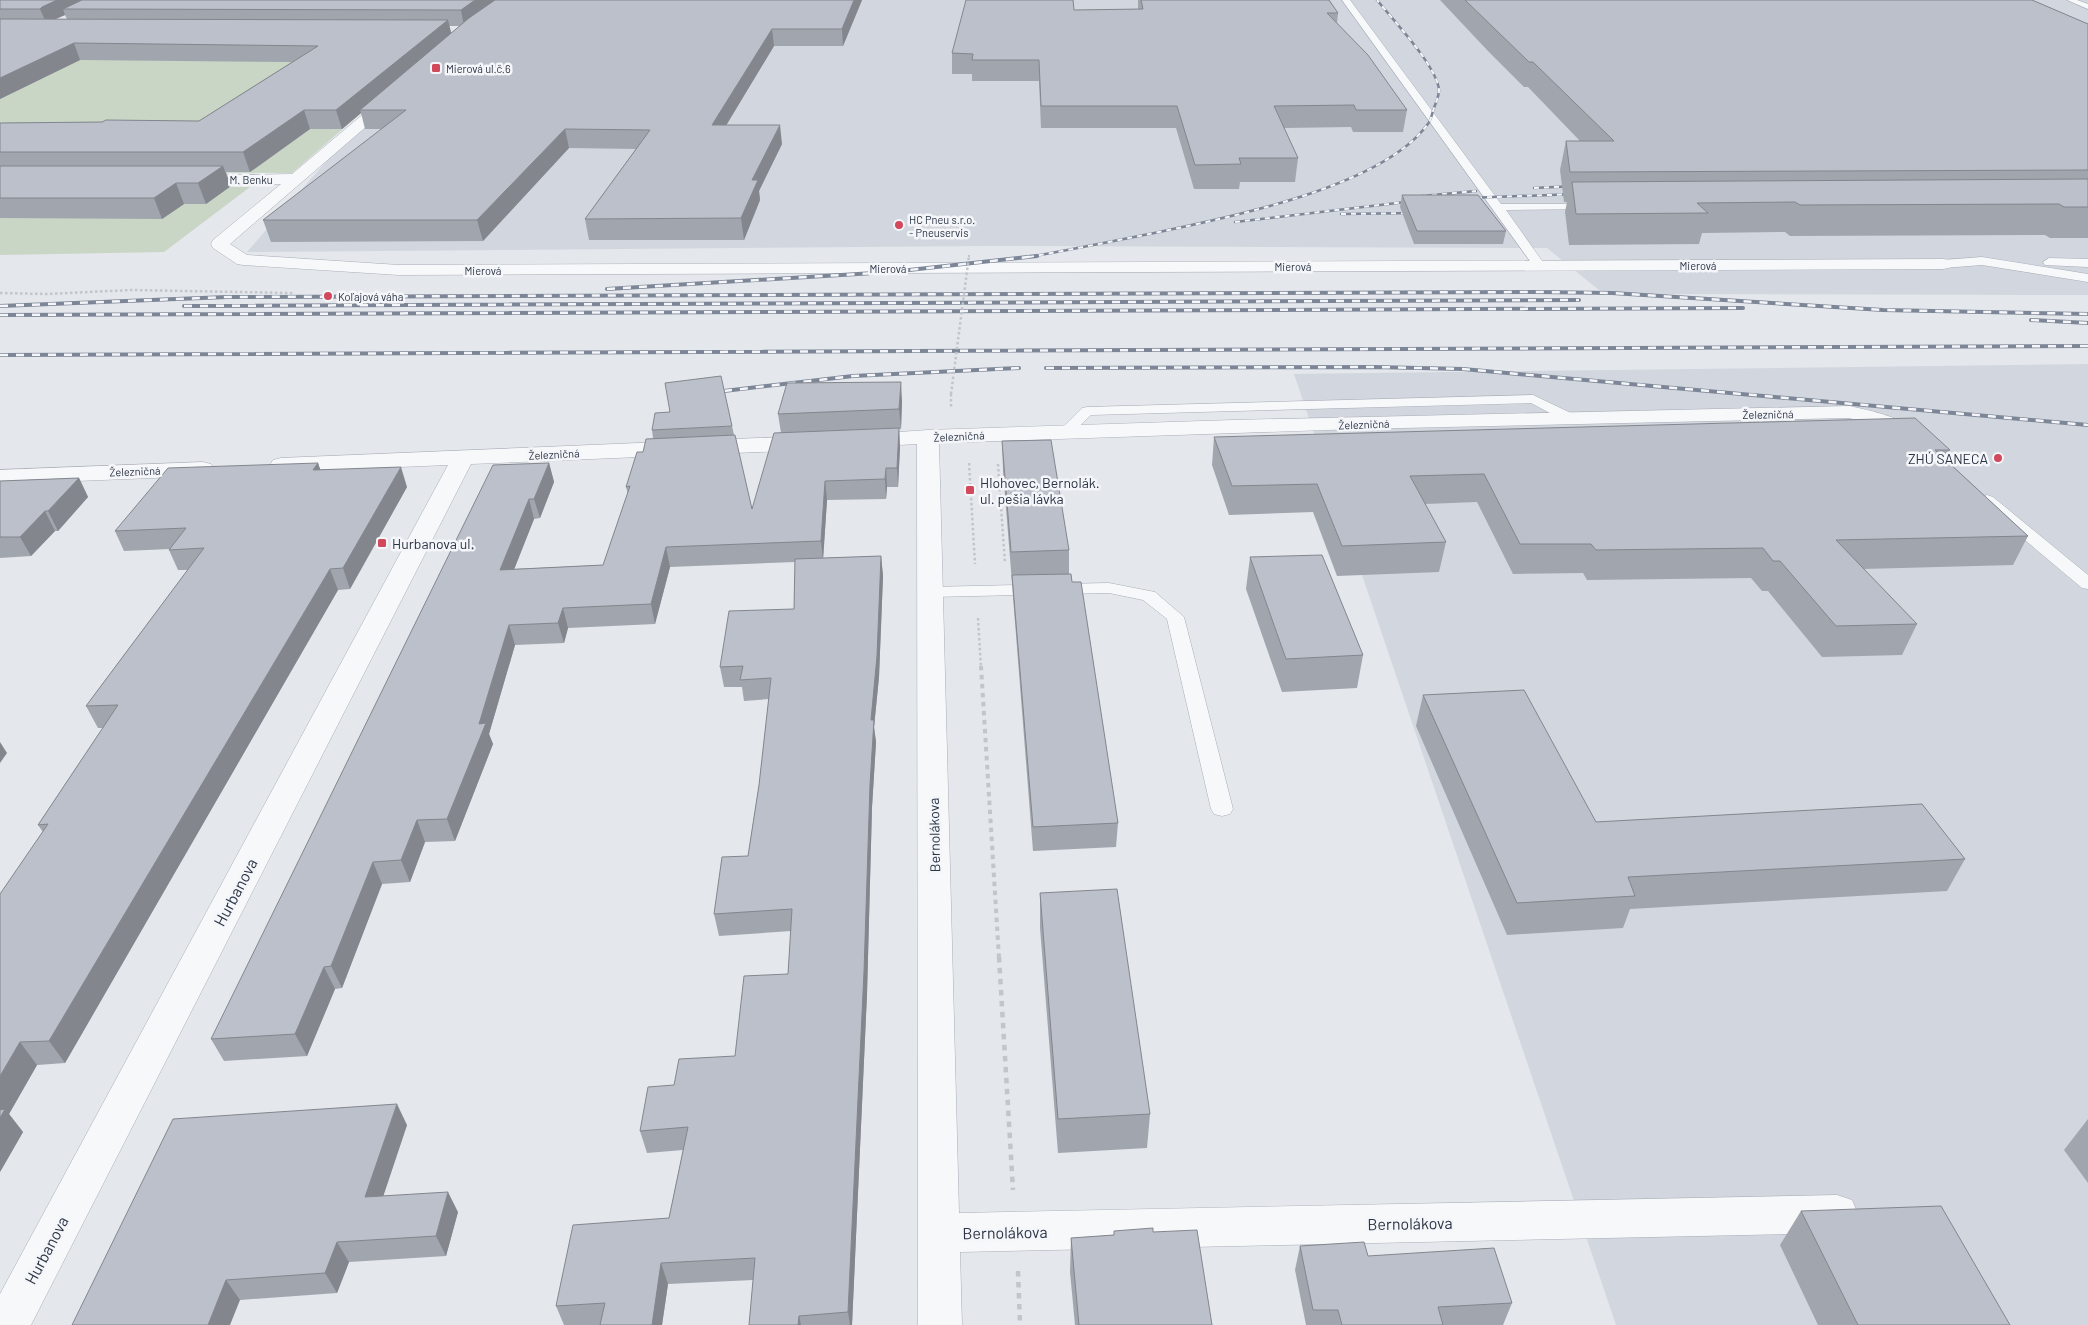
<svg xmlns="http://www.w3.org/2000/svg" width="2088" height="1325" font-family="Barlow,sans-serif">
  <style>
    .built { fill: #d2d6de }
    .green { fill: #c9d6c5 }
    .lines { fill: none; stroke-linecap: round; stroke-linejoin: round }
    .service-casing { stroke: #a9aeb7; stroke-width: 1 }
    .minor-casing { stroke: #a9aeb7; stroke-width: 1 }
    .path-far2 { stroke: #c2c5cb; stroke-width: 2.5; stroke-dasharray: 2.5 2.5; stroke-linecap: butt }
    .path-far1 { stroke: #c2c5cb; stroke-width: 4; stroke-dasharray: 4.5 4.5; stroke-linecap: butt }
    .path { stroke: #c2c5cb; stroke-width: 4.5; stroke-dasharray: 5.5 5.5; stroke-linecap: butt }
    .service { fill: #f7f8fa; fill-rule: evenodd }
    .minor { fill: #f7f8fa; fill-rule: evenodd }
    .rail-far1-casing { stroke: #7d8696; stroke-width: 2.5 }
    .rail-casing { stroke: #7d8696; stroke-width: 4 }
    .rail-far1 { stroke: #f4f6f9; stroke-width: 2; stroke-dasharray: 5; stroke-linecap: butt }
    .rail { stroke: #f4f6f9; stroke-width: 2.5; stroke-dasharray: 8; stroke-linecap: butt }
    .path-bridge-far1 { stroke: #c2c5cb; stroke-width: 2; stroke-dasharray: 2 2; stroke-linecap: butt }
    .path-bridge { stroke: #c2c5cb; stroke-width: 2.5; stroke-dasharray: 2.5 2.5; stroke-linecap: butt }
    .wall { fill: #a1a5ae; fill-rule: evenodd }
    .shaded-wall { fill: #83868d }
    .building { fill: #bbc0ca; stroke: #83868d }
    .poi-dot { fill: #d1495b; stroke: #f4f6f9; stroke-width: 2 }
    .labels { text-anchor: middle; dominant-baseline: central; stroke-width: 5; stroke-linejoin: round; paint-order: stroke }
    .far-poi-label { font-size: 11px; fill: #2b3445; stroke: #f4f6f9; text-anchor: start }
    .far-street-label { font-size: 11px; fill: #2b3445; stroke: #f4f6f9 }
    .poi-label { font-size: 14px; fill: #2b3445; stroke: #f4f6f9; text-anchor: start }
    .street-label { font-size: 14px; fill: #2b3445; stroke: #f4f6f9 }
    .near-street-label { font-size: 16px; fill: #2b3445; stroke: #f4f6f9 }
  </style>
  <rect width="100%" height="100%" fill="#e4e7ec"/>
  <!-- built -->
  <g class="built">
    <path d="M525 0H2088V295L1604 294 1547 248 990 246 247 252 330 157 436 68Z"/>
    <path d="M2088 364V1325H1616L1294 374Z"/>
  </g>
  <!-- green -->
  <g class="green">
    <path d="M451 35 292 173 0 172V55Z"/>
    <path d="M0 184 250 187 164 252 0 255Z"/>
  </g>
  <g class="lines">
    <!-- service casing -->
    <g class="service-casing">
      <g id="service">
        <path d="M1342 0H1350L1501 204H1595L1596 206 1595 208 1591 209 1506 210 1545 265 1543 268H1535Z"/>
        <path d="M2067 0H2077L2088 4V9Z"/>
        <path d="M1982 257 2088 274V282L1982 265 1943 268 1937 264 1943 260Z"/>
        <path d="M2049 258 2088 259V267L2045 265 2043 262Z"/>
        <path d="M1533 395 1575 415 1577 418 1575 421H1565L1531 403 1091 415 1070 435H1060L1058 432 1082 408 1087 407Z"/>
        <path d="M1987 495 1993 497 2088 575V589L2082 588 1981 503 1979 500 1981 497Z"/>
        <path d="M1109 583 1155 592 1184 617 1233 809 1230 814 1222 816 1214 814 1211 809 1167 619 1143 600 1109 593 931 597 925 596 922 592 925 588 931 587Z"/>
      </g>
    </g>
    <!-- minor casing -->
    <g class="minor-casing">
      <g id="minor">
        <path d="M392 93 399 97 397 100 230 244 247 255 399 265 1943 259 1949 260 1952 264 1949 268 1943 269 399 275 243 265 237 264 213 248 211 244 213 240 281 184H191L186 182 183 179 186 176 292 174 387 94Z"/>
        <path d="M1850 406C1870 411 1906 417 1919 435L1916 440C1901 443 1893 434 1880 427 1871 423 1859 421 1849 418L1356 429 939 443 959 1213 1837 1195 1852 1200 1858 1214 1852 1228 1837 1233 960 1252 962 1325H918L917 444 863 447 855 445 852 440 855 435 928 430 1233 420Z"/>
        <path d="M808 436 816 438 819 443 816 448 808 450 471 464 31 1325H0V1294L448 465 281 472 273 470 270 465 273 460 281 458Z"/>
        <path d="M203 462 211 464 214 469 211 474 203 476 0 484V470Z"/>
      </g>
    </g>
    <!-- path-far2 -->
    <g class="path-far2">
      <path d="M0 293 47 294 131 290 294 293"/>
      <path d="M951 394V407"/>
      <path d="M969 463 975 564"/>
      <path d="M998 464 1005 563"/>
      <path d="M978 618 981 668"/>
    </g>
    <!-- path-far1 -->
    <path class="path-far1" d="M981 666 999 958"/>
    <!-- path -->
    <g class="path">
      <path d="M999 957 1013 1190"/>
      <path d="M1018 1271 1020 1325"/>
    </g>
    <!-- service -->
    <use href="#service" class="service"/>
    <!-- minor -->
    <use href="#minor" class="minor"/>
    <!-- rail-far1 casing -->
    <g class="rail-far1-casing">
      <g id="rail-far1">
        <path d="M1534 188 1576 186"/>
        <path d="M1422 196 1476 191"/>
        <path d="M1467 198 1576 194"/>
        <path d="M1341 214 1416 213"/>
        <path d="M1235 222 1414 201"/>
        <path d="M1029 257C1069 250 1109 242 1149 234 1223 219 1381 188 1427 125 1431 121 1432 113 1434 108 1436 102 1439 96 1439 90 1437 66 1393 20 1377 0"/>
      </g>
    </g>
    <!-- rail casing -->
    <g class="rail-casing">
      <g id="rail">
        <path d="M607 289 891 272 1037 256"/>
        <path d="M0 306 227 297 1537 292 1612 293 1883 310 2088 314"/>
        <path d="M184 306 1579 300"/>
        <path d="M0 315 1743 308"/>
        <path d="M2031 320 2088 323"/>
        <path d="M0 355 2088 346"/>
        <path d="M1046 368 1374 367 1463 369 2088 425"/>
        <path d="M724 391 853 376 1019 368"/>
      </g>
    </g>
    <!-- rail-far1 -->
    <use href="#rail-far1" class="rail-far1"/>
    <!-- rail -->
    <use href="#rail" class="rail"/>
    <!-- path-bridge-far1 -->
    <path class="path-bridge-far1" d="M969 257V253"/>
    <!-- path-bridge -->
    <path class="path-bridge" d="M951 394 969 256"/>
  </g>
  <!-- wall -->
  <g class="wall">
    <path d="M0 0H862L843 46H774L726 125 782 144 759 191 760 200 744 240H589L585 219 636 149 569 148 483 241 271 242 263 220 382 129H365L361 113 342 129H310L250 172H226L231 186 206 204H184L162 219 0 218V123L199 121 292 62 80 60 0 99ZM65 15 67 19H56ZM449 26H460L451 33Z"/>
    <path d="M1138 0H1329L1338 13 1337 23 1407 110 1403 132H1353L1351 127 1284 128 1298 158 1295 182H1240L1239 189H1194L1176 128H1041L1039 81H972V74H952V53L1074 10 1138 9Z"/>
    <path d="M1440 0H2032L2088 24V238H2050L2045 235 1790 236 1785 232 1702 233 1699 244 1569 245 1565 212 1567 202H1564L1560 170 1566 141H1580L1528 87H1524L1488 51Z"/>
    <path d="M1402 195 1506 231 1503 244H1414L1400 207Z"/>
    <path d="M902 401 901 429H899L900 447 898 487H887L886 499 827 500 823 558 881 556 883 576 879 677 874 727 876 742 872 807 867 994 852 1325H749L753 1280 668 1284 662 1325H564L556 1306 669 1218 683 1150 647 1153 640 1131 674 1085 735 1056 788 974 791 931 719 936 714 914 748 856 759 785 769 699 744 701 742 687H724L720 667 794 609 795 562 670 567 655 624 568 628 564 643 515 645 489 734 493 744 455 841 425 842 410 882 382 884 342 988 335 989 307 1056 224 1061 211 1039 549 463 554 482 540 518 534 519 514 569 603 565 628 494 626 487 643 452 653 438 652 430 732 426 734 435 752 509 781 433 778 414Z"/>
    <path d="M1214 437 1950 450 1945 459 2028 536 2013 565 1863 569 1917 624 1902 655 1822 657 1768 591H1762L1751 578 1587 580 1583 573 1513 574 1477 502 1425 504 1446 542 1439 572 1337 576 1313 512 1229 515 1212 465Z"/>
    <path d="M1002 441 1069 550V574L1118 823 1116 847 1033 851 1013 597 1012 583 1003 471Z"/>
    <path d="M318 463 320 470 407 487 350 589 338 590 65 1063 37 1065 9 1114 23 1132 0 1172 43 832 38 825 103 728H98L86 706 188 570H178L169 550 170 549 124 551 115 531Z"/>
    <path d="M79 478 88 497 58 531H55L31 556 0 558V481Z"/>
    <path d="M1250 557 1363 655 1357 688 1282 692 1246 589Z"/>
    <path d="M1423 695 1596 822 1965 859 1947 891 1630 909 1623 928 1507 935 1416 726Z"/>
    <path d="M1040 893 1150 1114 1147 1148 1058 1153 1040 928Z"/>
    <path d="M2088 1119V1183L2064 1150Z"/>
    <path d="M407 1125 383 1196 458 1212 446 1256 349 1262 337 1293 240 1300 72 1325Z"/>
    <path d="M1801 1211 2010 1325H1818L1780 1245Z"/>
    <path d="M1153 1232 1212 1325H1075L1070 1272 1071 1238Z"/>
    <path d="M1300 1246 1368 1256 1512 1303 1503 1325H1306L1295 1270Z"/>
  </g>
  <!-- shaded-wall -->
  <g class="shaded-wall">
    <path d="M57 0H97L63 9 65 15 48 22 47 25 40 9 42 7Z"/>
    <path d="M475 0H501L464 26 461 10Z"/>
    <path d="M854 0H862L843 46 842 29Z"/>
    <path d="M448 20 452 36 360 110 361 113 342 129 336 110Z"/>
    <path d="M772 29 774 46 715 144 712 125Z"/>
    <path d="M74 43 80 60 0 99V78Z"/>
    <path d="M304 110 310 129 250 172 243 152Z"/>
    <path d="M780 125 782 144 759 191 760 200 744 240 741 218 752 180Z"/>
    <path d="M565 129 569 148 483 241 477 220Z"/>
    <path d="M223 166 231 186 206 204 198 183Z"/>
    <path d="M176 183 184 204 162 219 154 198Z"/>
    <path d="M901 382 902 401 901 429 899 409Z"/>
    <path d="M899 428 900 447 898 487 897 468Z"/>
    <path d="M318 463 325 483 313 470Z"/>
    <path d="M549 463 554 482 540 518 534 499Z"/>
    <path d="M401 467 407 487 350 589 343 568Z"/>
    <path d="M886 468 887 487 886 499 885 479Z"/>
    <path d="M79 478 88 497 58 531 48 511Z"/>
    <path d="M825 481 827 500 823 561 821 541Z"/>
    <path d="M529 499 534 519 506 590 500 570Z"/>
    <path d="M45 511 55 531 31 556 20 537Z"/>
    <path d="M666 547 670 567 655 624 651 604Z"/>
    <path d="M881 556 883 576 879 677 874 727 876 742 872 807 867 994 852 1325H850L848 1312 871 720Z"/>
    <path d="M330 569 338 590 65 1063 49 1041Z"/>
    <path d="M563 608 568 628 564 643 558 623Z"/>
    <path d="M509 625 515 645 489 734 493 744 455 841 447 819 479 724Z"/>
    <path d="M0 742 7 753 0 763Z"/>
    <path d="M417 820 425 842 410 882 401 860Z"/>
    <path d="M373 862 382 884 342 988 331 966Z"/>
    <path d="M324 967 335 989 307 1056 295 1034Z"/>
    <path d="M20 1042 37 1065 9 1114 23 1132 0 1172V1076Z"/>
    <path d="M397 1104 407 1125 376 1218 365 1197Z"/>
    <path d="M448 1192 458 1212 446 1256 436 1236Z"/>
    <path d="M337 1242 349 1262 337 1293 325 1273Z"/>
    <path d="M661 1263 668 1284 662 1325H652Z"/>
    <path d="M226 1280 240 1300 230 1325H208Z"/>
    <path d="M799 1316 801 1325H798Z"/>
  </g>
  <!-- building -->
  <g class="building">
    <path d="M0 0H57L42 7 40 9H0Z"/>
    <path d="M82 0H475L461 10 63 9Z"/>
    <path d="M495 0H854L842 29H772L712 125H780L752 180H758L741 218 585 219 650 130 565 129 477 220H263L406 110H360L469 18Z"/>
    <path d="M966 0H1073L1074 10 1143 9 1141 0H1329L1338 13H1327L1368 55 1407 110H1356L1354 105 1274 106 1298 158H1239L1241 164 1195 165 1177 106H1041L1039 60H972L973 54 952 53Z"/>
    <path d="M1465 0H2032L2088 24V170L1570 172 1566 141H1614L1533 62H1529Z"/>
    <path d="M0 19 448 20 336 110H304L243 152H0V123L102 122 106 120 199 121 318 46 74 43 0 78Z"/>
    <path d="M0 166H223L198 183H176L154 198H0Z"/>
    <path d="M2088 179V207H2064L2059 204 1800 205 1795 202 1697 203 1708 213 1576 214 1572 182Z"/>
    <path d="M1402 195H1478L1506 231H1417Z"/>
    <path d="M721 376 732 426 652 430 655 413 670 412 665 383Z"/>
    <path d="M901 382 899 409 778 414 787 383Z"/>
    <path d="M1915 418 1950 450H1935L2028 536 1836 540 1917 624 1836 626 1780 561H1773L1763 548 1596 550 1591 544H1520L1484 474 1410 476 1446 542 1342 546 1317 484 1232 486 1214 437Z"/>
    <path d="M899 428 897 468H886L885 479 825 481 821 541 666 547 651 604 563 608 558 623 509 625 479 724 486 723 447 819 417 820 401 860 373 862 331 966 324 967 295 1034 211 1039 493 465 549 463 534 499H529L500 570 603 565 630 486 626 487 637 452H643L646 439 735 435 752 509 774 433Z"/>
    <path d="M1051 440 1069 550 1011 552 1002 441Z"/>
    <path d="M318 463 313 470 401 467 343 568 330 569 49 1041 20 1042 0 1076V894L48 824 38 825 118 705 86 706 204 548 169 550 186 528 115 531 168 468Z"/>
    <path d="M79 478 48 511H45L20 537H0V481Z"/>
    <path d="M1322 555 1363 655 1286 659 1250 557Z"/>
    <path d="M881 556 877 656 871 720H874L870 785 864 972 848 1312 799 1316 798 1325H749L755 1258 661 1263 652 1325H600L605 1303 556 1306 573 1225 669 1218 688 1127 640 1131 648 1087 674 1085 679 1059 735 1056 744 976 788 974 792 909 714 914 722 857 748 856 759 785 771 678 740 680 743 666 720 667 729 611 794 609 795 559Z"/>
    <path d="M1071 574 1072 582H1081L1118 823 1033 827 1012 575Z"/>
    <path d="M1524 690 1596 822 1922 804 1965 859 1628 877 1635 896 1517 903 1423 695Z"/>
    <path d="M1117 889 1150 1114 1058 1119 1040 893Z"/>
    <path d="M397 1104 365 1197 448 1192 436 1236 337 1242 325 1273 226 1280 208 1325H72L173 1119Z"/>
    <path d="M5 1109 0 1118V1110Z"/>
    <path d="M1941 1206 2010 1325H1858L1801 1211Z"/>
    <path d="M1153 1228V1232L1197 1230 1212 1325H1079L1071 1238 1114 1235V1231Z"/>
    <path d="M1364 1242 1368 1256 1494 1248 1512 1303 1438 1307 1443 1325H1342L1338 1310H1313L1300 1246Z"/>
  </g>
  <!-- markers -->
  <g class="poi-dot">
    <rect x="431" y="63" width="10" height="10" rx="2.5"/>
    <circle cx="899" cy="225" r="5"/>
    <circle cx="328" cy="296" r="5"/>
    <circle cx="1998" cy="458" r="5"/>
    <rect x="965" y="485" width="10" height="10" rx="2.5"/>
    <rect x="377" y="538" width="10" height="10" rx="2.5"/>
  </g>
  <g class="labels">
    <!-- far-poi labels -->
    <g class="far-poi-label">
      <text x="446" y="68">Mierová ul.č.6</text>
      <text x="909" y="219">HC Pneu s.r.o.<tspan x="909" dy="13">- Pneuservis</tspan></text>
      <text x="338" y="296">Koľajová váha</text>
    </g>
    <!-- far-street labels -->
    <g class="far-street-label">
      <text x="251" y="179">M. Benku</text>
      <text x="1698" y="265">Mierová</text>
      <text x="1293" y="266">Mierová</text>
      <text x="888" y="268">Mierová</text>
      <text x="483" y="270">Mierová</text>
      <text transform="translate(1768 414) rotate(-1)">Železničná</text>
      <text transform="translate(1364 424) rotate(-2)">Železničná</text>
      <text transform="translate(959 436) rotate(-3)">Železničná</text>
      <text transform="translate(554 454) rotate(-3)">Železničná</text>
      <text transform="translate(135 471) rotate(-2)">Železničná</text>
    </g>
    <!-- poi labels -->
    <g class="poi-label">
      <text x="1988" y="458" text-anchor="end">ZHÚ SANECA</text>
      <text x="980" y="482">Hlohovec, Bernolák.<tspan x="980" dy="16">ul. pešia lávka</tspan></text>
      <text x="392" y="543">Hurbanova ul.</text>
    </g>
    <!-- street labels -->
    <g class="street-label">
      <text transform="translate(934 835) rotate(-91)">Bernolákova</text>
    </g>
    <!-- near-street labels -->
    <g class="near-street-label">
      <text transform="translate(235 892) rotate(-62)">Hurbanova</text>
      <text transform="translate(1410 1223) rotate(-1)">Bernolákova</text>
      <text transform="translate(1005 1232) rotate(-1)">Bernolákova</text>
      <text transform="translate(46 1250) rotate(-62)">Hurbanova</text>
    </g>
  </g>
</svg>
